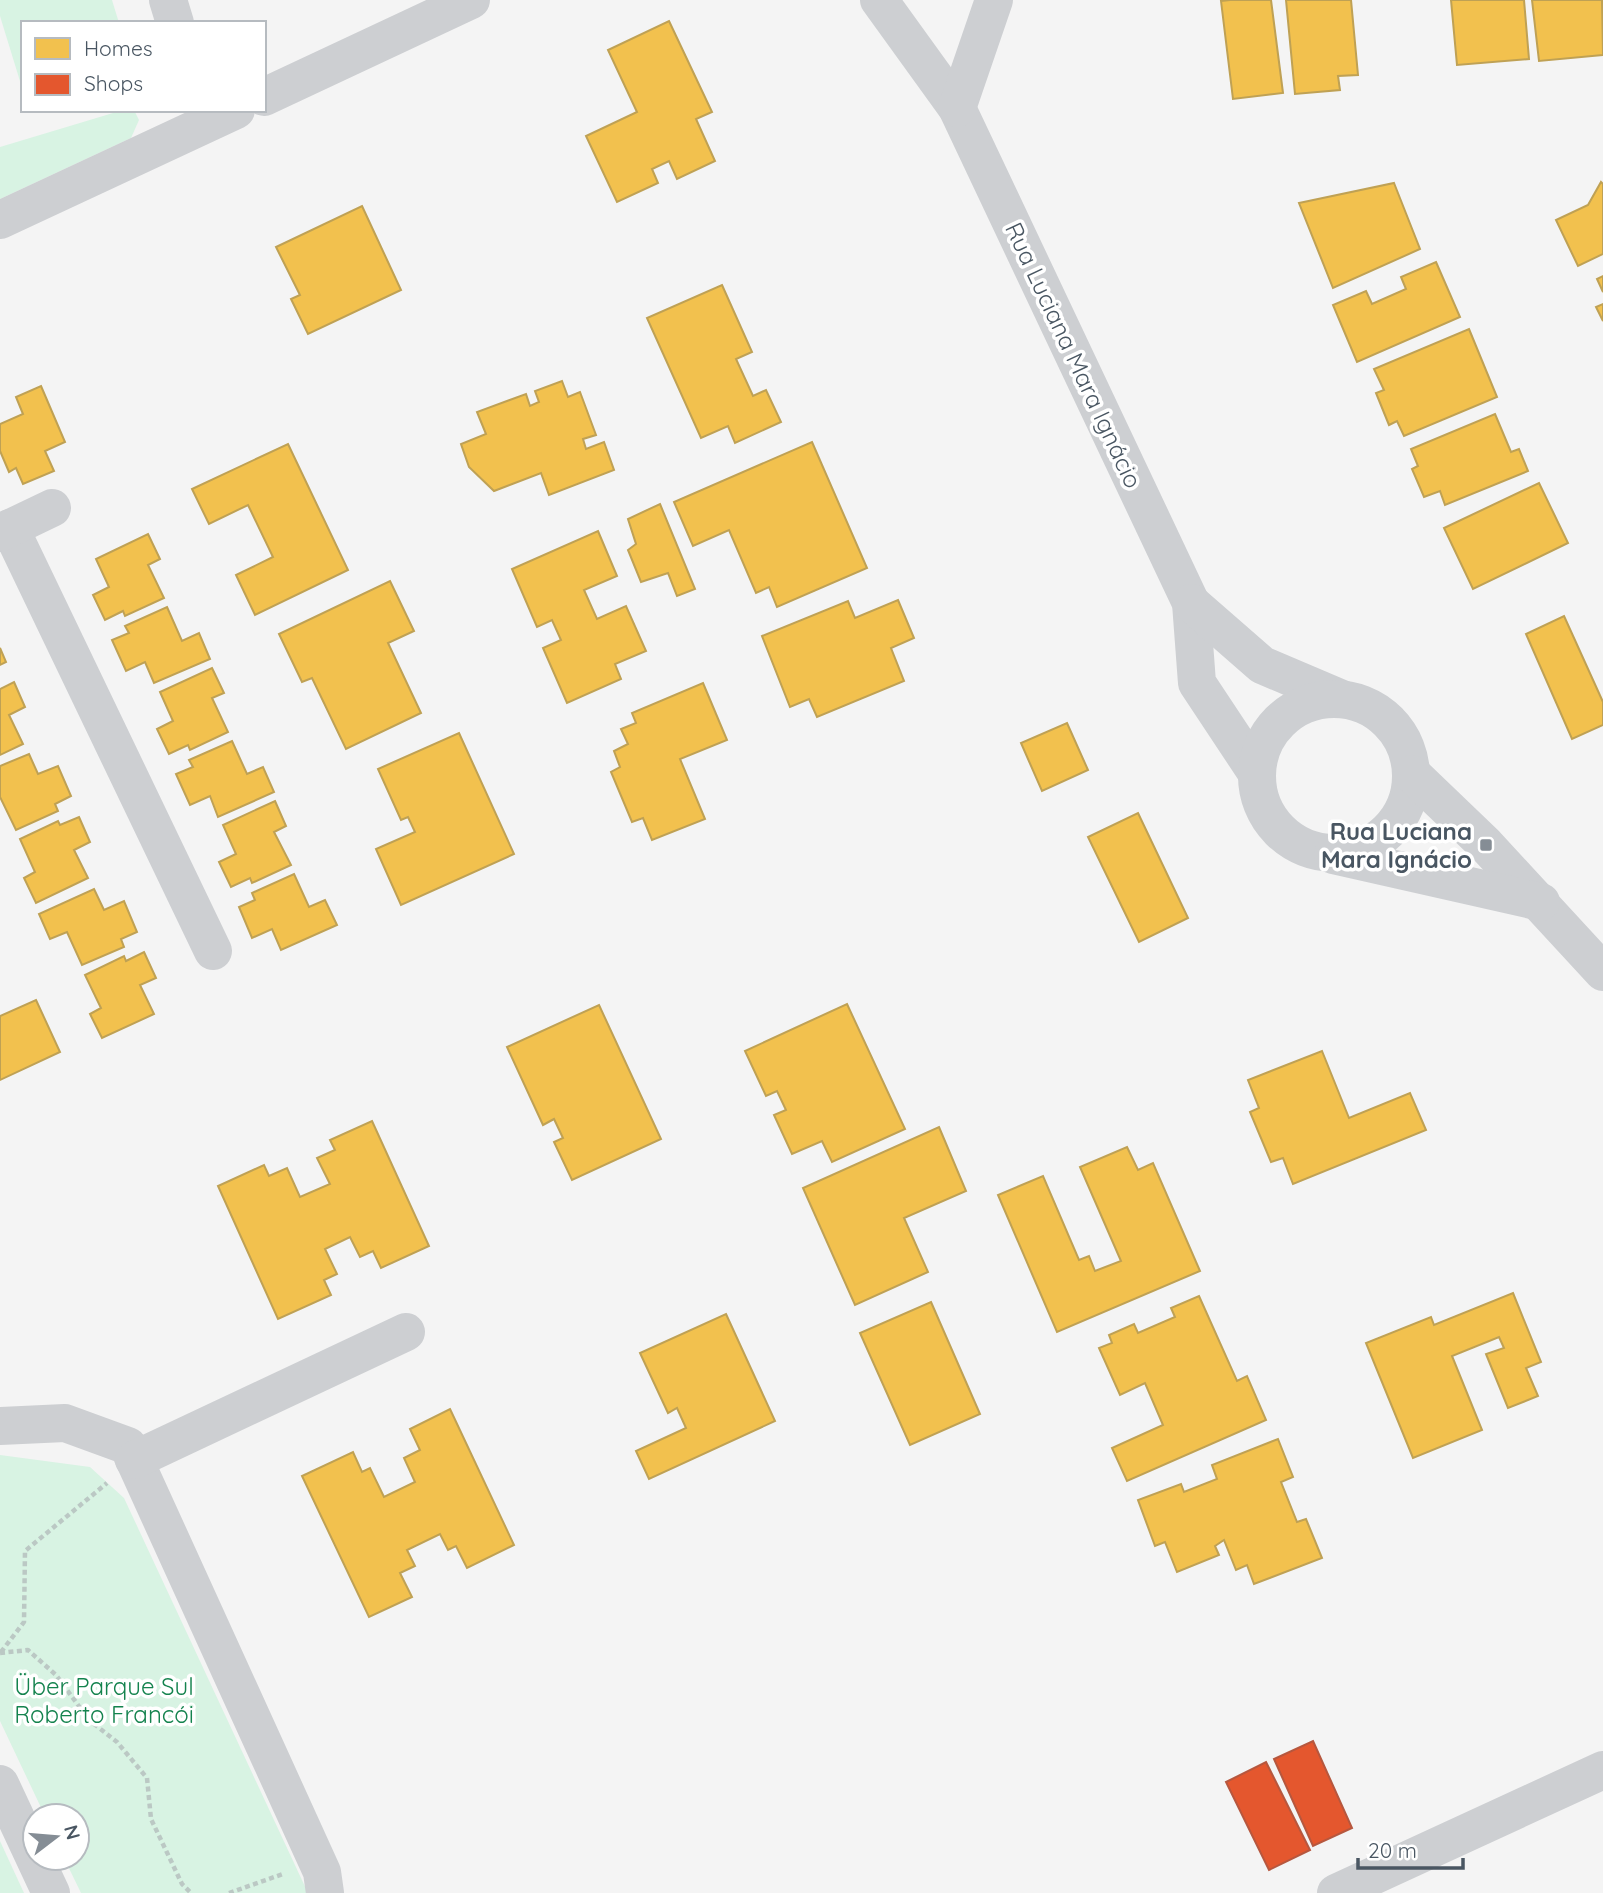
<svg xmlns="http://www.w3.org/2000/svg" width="1603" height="1893" font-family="Quicksand,sans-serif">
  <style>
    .green { fill: #d8f3e3 }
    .homes { fill: #f2c14e; stroke: #bfa154; stroke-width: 2 }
    .shops { fill: #e4572e; stroke: #b6573e; stroke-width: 2 }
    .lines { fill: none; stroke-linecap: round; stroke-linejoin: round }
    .path { stroke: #bbc8c4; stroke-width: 4.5; stroke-dasharray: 5 3.5; stroke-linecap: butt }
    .minor { stroke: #cdcfd2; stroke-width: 38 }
    .poi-dot { fill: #858d95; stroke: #fff; stroke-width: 2.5 }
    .labels { text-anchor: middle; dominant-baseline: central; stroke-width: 7; stroke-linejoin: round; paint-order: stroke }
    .street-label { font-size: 24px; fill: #495662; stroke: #fff }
    .poi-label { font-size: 24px; font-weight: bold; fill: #495662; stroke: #fff; text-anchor: end }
    .park-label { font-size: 24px; fill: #14834e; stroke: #fff }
  </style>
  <rect width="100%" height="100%" fill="#f4f4f4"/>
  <!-- green -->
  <g class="green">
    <path d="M0 0H112L119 23H23V91L0 16Z"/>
    <path d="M123 110H134L139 120 131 138 0 199V147Z"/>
    <path d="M0 1455 90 1467 124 1498 308 1893H81L64 1858H77V1816H45L0 1721Z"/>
    <path d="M0 1841 24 1893H0Z"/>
  </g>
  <!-- homes -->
  <g class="homes">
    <path d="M1230 0H1271L1283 93 1233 99 1221 1Z"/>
    <path d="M1286 0H1351L1358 75 1338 76 1340 90 1295 94Z"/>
    <path d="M1451 0H1524L1529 59 1457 65Z"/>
    <path d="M1532 0H1602L1603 55 1539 61Z"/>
    <path d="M669 21 712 112 696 119 715 161 677 179 669 161 652 169 658 183 617 202 586 136 637 112 608 50Z"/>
    <path d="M1601 182 1603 184V254L1578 266 1556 220 1588 205Z"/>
    <path d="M1394 183 1420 249 1333 288 1299 203Z"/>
    <path d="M362 206 401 290 308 334 291 299 300 295 276 247Z"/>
    <path d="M1436 262 1460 317 1357 362 1333 305 1366 291 1372 304 1406 289 1401 277Z"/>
    <path d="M1603 276V292L1597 279Z"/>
    <path d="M722 285 752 352 736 359 753 396 766 390 781 422 735 443 728 426 701 438 647 318Z"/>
    <path d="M1603 304V321L1596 307Z"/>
    <path d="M1469 329 1497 397 1404 436 1397 421 1389 425 1376 393 1384 390 1374 369Z"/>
    <path d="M562 381 568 397 580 392 596 435 583 439 586 449 604 442 614 470 549 495 541 473 494 491 469 467 461 444 486 434 477 412 526 394 530 406 539 402 535 391Z"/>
    <path d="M41 386 65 442 45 451 54 471 23 484 16 468 9 472 0 451V424L23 414 16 397Z"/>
    <path d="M1495 414 1511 452 1519 449 1528 471 1445 505 1440 491 1424 497 1412 469 1418 466 1411 449Z"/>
    <path d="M812 442 867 568 777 607 769 587 756 593 729 530 693 546 674 502Z"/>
    <path d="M288 444 348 570 255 615 236 575 273 557 248 505 209 524 192 489Z"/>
    <path d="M1539 483 1568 543 1473 589 1444 528Z"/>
    <path d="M660 504 695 589 677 596 668 573 641 582 628 550 636 544 628 519Z"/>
    <path d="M598 531 617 576 584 590 597 619 626 606 646 651 615 664 621 679 567 703 543 648 561 640 552 620 537 627 512 569Z"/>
    <path d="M148 534 160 559 148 565 164 598 125 616 123 611 105 620 93 595 109 587 96 559Z"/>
    <path d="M390 581 414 631 388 643 421 713 346 749 312 678 302 682 279 634Z"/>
    <path d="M898 600 914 638 891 648 904 681 817 717 809 699 790 707 762 636 848 601 855 618Z"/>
    <path d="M167 607 182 641 199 633 210 659 154 683 145 662 126 671 112 640 129 633 125 626Z"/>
    <path d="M1564 616 1603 702V725L1572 739 1526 634Z"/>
    <path d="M0 648 6 662 0 665Z"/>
    <path d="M212 668 224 693 212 698 228 732 190 750 188 745 169 754 157 729 173 721 160 692Z"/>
    <path d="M14 682 25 707 9 715 23 744 0 755V689Z"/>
    <path d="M703 683 727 740 680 759 705 819 652 840 643 818 632 822 611 772 620 767 614 751 628 744 621 729 636 723 632 713Z"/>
    <path d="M1067 723 1088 770 1042 791 1021 743Z"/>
    <path d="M459 733 514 854 401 905 376 849 415 832 408 817 401 820 378 769Z"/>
    <path d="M232 741 247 774 263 767 274 792 218 817 210 796 190 805 176 774 193 767 189 760Z"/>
    <path d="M29 754 38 774 58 766 71 796 55 804 58 811 16 830 0 797V766Z"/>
    <path d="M275 801 286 826 274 832 291 865 252 883 250 878 231 887 219 862 236 854 223 825Z"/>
    <path d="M1138 813 1188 918 1139 942 1088 837Z"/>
    <path d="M79 817 90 842 74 850 88 878 36 903 24 878 35 872 20 839 58 821 60 825Z"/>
    <path d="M294 874 309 907 325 900 337 925 281 950 272 929 252 938 239 907 255 900 252 893Z"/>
    <path d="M94 889 104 910 124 901 137 932 121 939 124 947 82 965 67 932 50 939 39 914Z"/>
    <path d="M144 952 156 978 140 985 154 1014 102 1038 90 1014 101 1008 85 975 124 956 126 961Z"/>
    <path d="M36 1000 60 1052 0 1080V1016Z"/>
    <path d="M847 1004 905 1129 832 1162 822 1141 792 1154 774 1115 786 1110 777 1091 766 1096 745 1051Z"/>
    <path d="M599 1005 661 1139 572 1180 554 1142 563 1138 554 1119 543 1125 507 1047Z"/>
    <path d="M1322 1051 1349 1118 1410 1093 1426 1130 1293 1184 1283 1158 1271 1162 1250 1112 1259 1108 1248 1080Z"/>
    <path d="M372 1121 429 1246 381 1268 373 1251 360 1257 350 1237 325 1249 337 1274 324 1280 331 1295 278 1319 218 1186 264 1165 269 1176 287 1168 300 1197 330 1184 317 1158 335 1150 330 1140Z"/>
    <path d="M939 1127 966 1191 904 1218 928 1272 855 1305 803 1188Z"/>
    <path d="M1127 1147 1138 1170 1153 1163 1200 1271 1057 1332 998 1195 1043 1176 1079 1260 1089 1256 1095 1271 1121 1261 1080 1167Z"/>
    <path d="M1513 1293 1541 1362 1526 1368 1538 1396 1508 1408 1486 1354 1504 1348 1499 1337 1452 1356 1482 1430 1413 1458 1366 1343 1431 1317 1434 1325Z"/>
    <path d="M1199 1296 1237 1381 1247 1376 1266 1420 1127 1481 1112 1448 1163 1425 1145 1383 1120 1395 1099 1348 1112 1343 1109 1335 1134 1324 1138 1333 1175 1317 1171 1308Z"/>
    <path d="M931 1302 980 1414 910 1445 860 1333Z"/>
    <path d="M726 1314 775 1421 649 1479 636 1451 686 1428 677 1408 668 1413 640 1353Z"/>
    <path d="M450 1409 514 1545 467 1568 456 1546 448 1550 440 1534 407 1550 415 1566 400 1573 412 1597 369 1617 302 1476 353 1452 362 1472 370 1468 384 1497 415 1482 404 1458 420 1450 410 1429Z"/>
    <path d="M1278 1439 1293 1477 1281 1482 1297 1522 1306 1519 1322 1558 1254 1584 1247 1565 1236 1570 1224 1540 1215 1546 1219 1555 1177 1572 1165 1542 1155 1546 1138 1500 1181 1484 1184 1492 1217 1479 1212 1465Z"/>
  </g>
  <!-- shops -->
  <g class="shops">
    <path d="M1313 1741 1352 1828 1313 1846 1274 1759Z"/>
    <path d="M1266 1762 1310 1850 1269 1870 1226 1782Z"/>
  </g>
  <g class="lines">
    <!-- path -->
    <g class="path">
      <path d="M1 1652 24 1622 25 1551 107 1483"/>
      <path d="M0 1653 28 1650 56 1675 89 1720 117 1742 147 1778 151 1819 182 1884 191 1893"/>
      <path d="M229 1893 283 1874"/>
    </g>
    <!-- minor -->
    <g class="minor">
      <path d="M168 0 175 23"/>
      <path d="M879 0 957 108 1191 603 1197 683 1256 772"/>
      <path d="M264 97 471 0"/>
      <path d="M957 108 994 0"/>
      <path d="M0 220 236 110"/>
      <path d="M10 528 213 951"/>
      <path d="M0 533 52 508"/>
      <path d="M1191 603 1262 665 1342 699"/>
      <circle cx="1334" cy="776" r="77"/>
      <path d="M1412 774 1486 845 1603 972"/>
      <path d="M1333 855 1541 902"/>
      <path d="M0 1426 65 1423 128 1446 322 1872 325 1893"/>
      <path d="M134 1460 406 1332"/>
      <path d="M0 1784 51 1893"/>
      <path d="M1336 1893 1603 1770"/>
    </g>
  </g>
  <!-- markers -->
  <rect class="poi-dot" x="1479" y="838" width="14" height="14" rx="3.5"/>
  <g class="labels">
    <!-- street labels -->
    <g class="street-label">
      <text transform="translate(1074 355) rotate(65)">Rua Luciana Mara Ignácio</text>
    </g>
    <!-- poi labels -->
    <g class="poi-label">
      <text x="1472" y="831">Rua Luciana<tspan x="1472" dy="28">Mara Ignácio</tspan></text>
    </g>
    <!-- park labels -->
    <g class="park-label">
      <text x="104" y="1686">Über Parque Sul<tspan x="104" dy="28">Roberto Francói</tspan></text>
    </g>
  </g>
  <!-- legend -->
  <rect x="21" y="21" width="245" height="91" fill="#ffffff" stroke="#b6bbc0" stroke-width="2"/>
  <rect x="35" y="38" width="35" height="21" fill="#f2c14e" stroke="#b6bbc0" stroke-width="2"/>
  <text x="84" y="56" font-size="21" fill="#495662">Homes</text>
  <rect x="35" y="74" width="35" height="21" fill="#e4572e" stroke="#b6bbc0" stroke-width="2"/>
  <text x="84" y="91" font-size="21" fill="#495662">Shops</text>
  <!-- north arrow -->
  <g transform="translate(56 1837) rotate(74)"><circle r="33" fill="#ffffff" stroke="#b6bbc0" stroke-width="2"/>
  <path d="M0-5L12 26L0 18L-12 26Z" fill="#858d95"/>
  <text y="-10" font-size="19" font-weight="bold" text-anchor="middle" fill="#495662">N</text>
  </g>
  <!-- scale -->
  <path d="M1358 1858v10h105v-10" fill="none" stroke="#495662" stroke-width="3.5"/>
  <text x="1368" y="1858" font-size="21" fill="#495662" stroke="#ffffff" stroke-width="5" paint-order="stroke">20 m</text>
</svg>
